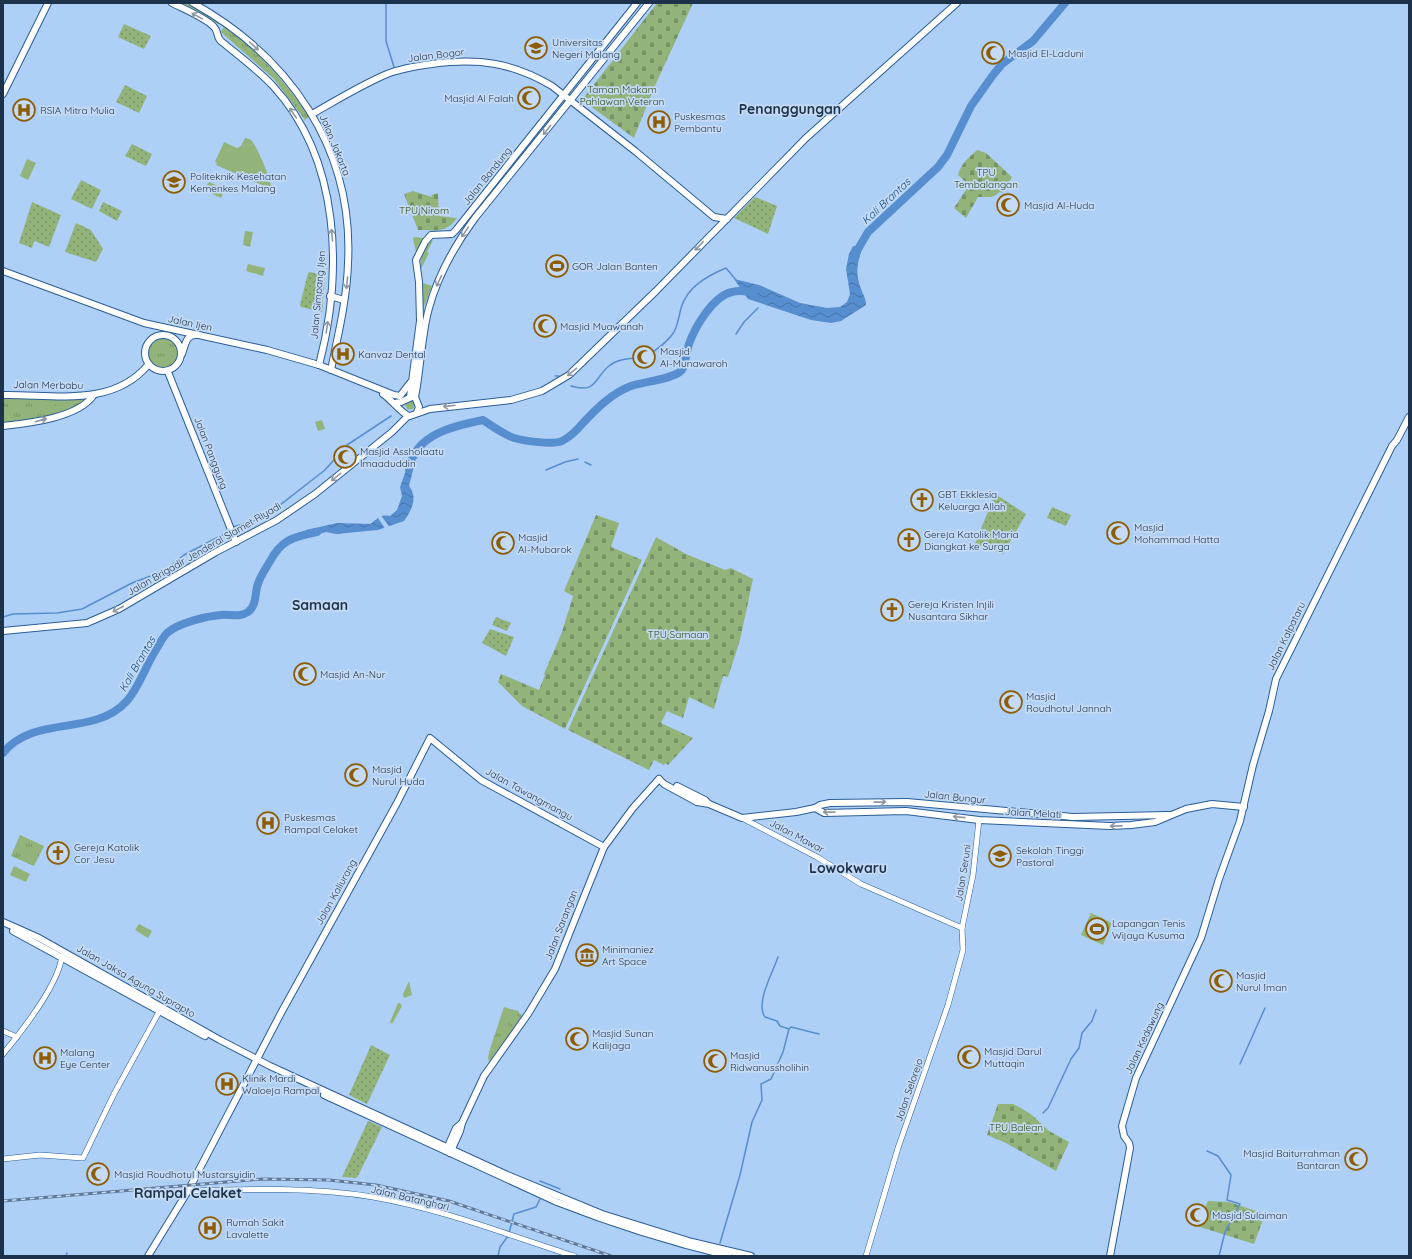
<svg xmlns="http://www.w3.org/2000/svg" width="1412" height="1259" font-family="Quicksand,sans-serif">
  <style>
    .grass { fill: url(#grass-dots) }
    .cemetery { fill: url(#cemetery-stones) }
    .park { fill: url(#park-tufts) }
    .garden { fill: #92b47b }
    .water { fill: url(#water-waves) }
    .pier { fill: #aecff6 }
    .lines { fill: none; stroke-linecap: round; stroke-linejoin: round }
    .stream { stroke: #578ecf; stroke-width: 1.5 }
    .river { stroke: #578ecf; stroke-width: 8 }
    .tertiary-casing { stroke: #2a5d97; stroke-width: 6 }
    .secondary-casing { stroke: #2a5d97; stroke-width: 8 }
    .primary-casing { stroke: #2a5d97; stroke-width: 8 }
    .tertiary { stroke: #fff; stroke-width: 5 }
    .secondary { stroke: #fff; stroke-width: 6 }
    .primary { stroke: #fff; stroke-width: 6 }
    .rail-casing { stroke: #5e7999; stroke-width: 3 }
    .rail { stroke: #c5dbf5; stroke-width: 1.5; stroke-dasharray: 4.5; stroke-linecap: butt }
    .oneway { stroke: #8e98a5 }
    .labels { text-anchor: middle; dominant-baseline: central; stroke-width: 3.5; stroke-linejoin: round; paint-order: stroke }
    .poi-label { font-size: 10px; fill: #1c324b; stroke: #c5dbf5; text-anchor: start }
    .street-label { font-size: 10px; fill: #1c324b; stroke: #c5dbf5 }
    .park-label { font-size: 10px; fill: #2a4711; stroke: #c5dbf5 }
    .water-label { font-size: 11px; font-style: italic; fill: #0b4782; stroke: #c5dbf5 }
    .district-label { font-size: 14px; font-weight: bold; fill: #1c324b; stroke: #c5dbf5 }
  </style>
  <defs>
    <pattern id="grass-dots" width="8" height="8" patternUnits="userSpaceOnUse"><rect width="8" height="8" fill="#92b47b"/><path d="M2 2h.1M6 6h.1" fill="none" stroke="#769367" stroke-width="1.8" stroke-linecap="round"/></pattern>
    <pattern id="cemetery-stones" width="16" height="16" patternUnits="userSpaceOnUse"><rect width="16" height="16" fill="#92b47b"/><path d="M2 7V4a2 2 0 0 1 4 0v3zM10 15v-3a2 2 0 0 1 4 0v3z" fill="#769367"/></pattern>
    <pattern id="park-tufts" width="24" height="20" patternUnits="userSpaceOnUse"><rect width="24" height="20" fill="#92b47b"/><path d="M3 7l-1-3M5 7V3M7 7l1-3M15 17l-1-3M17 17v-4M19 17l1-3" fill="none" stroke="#769367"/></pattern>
    <pattern id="water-waves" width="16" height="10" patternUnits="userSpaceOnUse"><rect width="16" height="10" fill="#578ecf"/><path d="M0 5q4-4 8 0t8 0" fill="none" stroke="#4775aa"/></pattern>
  </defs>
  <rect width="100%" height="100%" fill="#aecff6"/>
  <!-- grass -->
  <g class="grass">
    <path d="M124 24 151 36 144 49 118 37Z"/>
    <path d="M125 85 147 96 139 113 116 102Z"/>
    <path d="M132 144 152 154 146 166 125 156Z"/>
    <path d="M81 180 101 190 92 209 71 199Z"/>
    <path d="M755 197 777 206 768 234 734 218Z"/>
    <path d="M32 202 61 215 49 247 34 241 32 248 19 243Z"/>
    <path d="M103 202 122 211 117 221 99 211Z"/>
    <path d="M76 223 91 230 103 249 96 262 65 252Z"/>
    <path d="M310 272 325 276 322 312 301 307 300 305 308 273Z"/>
    <path d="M995 494 1026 514 1003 554 975 544Z"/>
    <path d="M1052 507 1071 515 1066 526 1047 518Z"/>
    <path d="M496 617 511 623 507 631 492 625Z"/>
    <path d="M490 629 514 637 506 656 482 643Z"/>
    <path d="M371 1045 390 1055 367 1104 349 1095Z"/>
    <path d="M368 1121 382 1127 357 1178 342 1177Z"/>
  </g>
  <!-- cemetery -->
  <g class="cemetery">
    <path d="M657 3H693L653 90 634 138 582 100Z"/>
    <path d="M977 150 986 153 1012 177 1002 193 1000 192 992 197H978L966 218 954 208 969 185 958 175C961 164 969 157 977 150Z"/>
    <path d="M413 191 432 197 431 195 438 193 439 216 457 218C446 234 435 230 418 230L404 194Z"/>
    <path d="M596 515 619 523 611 547 642 560 565 729 522 706 498 682 501 674 539 690 545 675 544 674 562 632 573 596 564 591Z"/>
    <path d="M656 537 686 554 725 570 731 568 753 579 740 640 728 677 723 676 714 709 689 697 683 718 667 711 661 723 693 738 668 765 665 763 664 765 654 760 649 770 568 730Z"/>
    <path d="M998 1104H1013L1021 1108 1032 1115 1049 1131 1069 1142 1056 1171 1004 1142 987 1135Z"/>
    <path d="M1208 1201 1229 1202 1265 1214 1254 1244 1197 1226Z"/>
  </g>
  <!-- park -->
  <g class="park">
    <path d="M179 3H188L220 23 218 24Z"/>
    <path d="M226 26C259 52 284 81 309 115L308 118 305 120 274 79 221 32 223 28Z"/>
    <circle cx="163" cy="353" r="15"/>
    <path d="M3 399H87V400C62 415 32 420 3 423Z"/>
    <path d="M20 835 44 846 34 866 11 856Z"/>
    <path d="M504 1007 518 1011 522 1016 498 1052 490 1049Z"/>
  </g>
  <!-- garden -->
  <g class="garden">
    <path d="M245 138C247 138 249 139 251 140 256 144 273 183 271 189L216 165 217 163 215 162 224 142 237 148 241 146Z"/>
    <path d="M27 159 36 163 28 180 20 176Z"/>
    <path d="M209 182 225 189 221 198 204 190Z"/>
    <path d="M245 231 253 232 250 247 243 245Z"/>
    <path d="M414 237 424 238 416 252 413 239Z"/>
    <path d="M433 240 427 252 429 253 421 269 423 283 432 286 423 309C422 290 413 250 433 240Z"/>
    <path d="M248 264 265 268 263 276 246 271Z"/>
    <circle cx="410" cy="405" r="4.5"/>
    <path d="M54 401 57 410 41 415 38 405Z"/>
    <path d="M322 420 325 429 318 431 315 422Z"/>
    <path d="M14 866 30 874 26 882 10 875Z"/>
    <path d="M1091 913 1112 923 1103 945 1081 935Z"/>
    <path d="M139 924 152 931 148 938 135 930Z"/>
    <path d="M409 981 412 995 404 998 403 994Z"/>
    <path d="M398 1003H400L402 1006 392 1024 390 1022Z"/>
    <path d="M504 1013 515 1017 513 1023 502 1019Z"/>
    <path d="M501 1022 512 1027 509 1032 498 1028Z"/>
    <path d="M490 1049 498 1052 489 1062 488 1058Z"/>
  </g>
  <!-- water -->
  <g class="water">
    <path d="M853 246 863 247C857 262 855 274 861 289 863 295 866 298 866 305L841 321 831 323 811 320 748 299 734 279 759 285 800 303 827 308 840 307 847 302 850 294 846 269 849 254Z"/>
    <path d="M410 459 415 462 409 486C418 497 412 510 404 521L378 530 336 534 326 532 309 537 306 530 337 523 370 524C378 519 379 514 390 516L397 510 402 496 400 487Z"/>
  </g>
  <!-- pier -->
  <path class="pier" d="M380 514 390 528 386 530 376 515Z"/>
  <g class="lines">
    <!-- stream -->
    <g class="stream">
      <path d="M386 3V41L394 67"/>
      <path d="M736 334 744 322 758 308"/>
      <path d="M649 355C657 349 668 342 674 332 678 325 679 316 681 308 687 287 707 276 726 268L736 280"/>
      <path d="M555 376H559"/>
      <path d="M571 386C597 394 594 378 609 366 617 359 629 358 639 358"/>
      <path d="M585 462 591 465"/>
      <path d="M546 470 565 462 578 459"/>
      <path d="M233 527 259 519 271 512 325 470 347 445 391 416"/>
      <path d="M3 617 13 614 57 613 82 609 132 583 164 571 184 555 226 533"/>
      <path d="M789 1029 791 1027 819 1034"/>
      <path d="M1240 1064 1265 1008"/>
      <path d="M1043 1113 1048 1108 1071 1059 1079 1048 1082 1033 1092 1021 1096 1010"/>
      <path d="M1207 1151 1218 1156 1231 1175 1227 1200 1240 1204 1225 1232 1219 1256"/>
      <path d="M540 1181 560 1189"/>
      <path d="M509 1233 514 1214 536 1207 540 1199"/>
      <path d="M720 1243 740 1175 752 1122 762 1100 761 1084 771 1079 783 1052 789 1029 780 1026 777 1021 765 1017C755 1003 773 972 778 957"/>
      <path d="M66 1256 67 1253"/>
      <path d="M498 1256 500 1247 508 1236"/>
    </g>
    <!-- river -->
    <g class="river">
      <path d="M854 256 868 232 938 167 947 155 971 106 993 75 1002 64 1033 41 1065 3"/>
      <path d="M409 469C415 434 454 426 483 420 492 426 503 434 514 438 524 441 554 445 562 441 570 437 578 429 583 423 596 409 612 393 631 386 642 382 675 379 682 370 685 365 687 350 689 344 695 327 713 296 732 292 739 290 746 291 753 293"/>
      <path d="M3 753C25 725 63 729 95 720 136 708 137 680 157 648 160 643 163 637 167 633 178 623 207 616 221 615 230 614 239 618 248 612 256 606 255 596 257 587 259 578 264 571 269 563 281 540 292 537 317 532"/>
    </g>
    <!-- tertiary casing -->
    <g class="tertiary-casing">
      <g id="tertiary">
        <path d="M742 818 817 857 861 884 962 928"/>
        <path d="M3 1031 17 1037"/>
        <path d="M3 1054C22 1031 58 986 62 956"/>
        <path d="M3 1159 40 1155 83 1158 114 1094 159 1012"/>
        <path d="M188 1191C249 1189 312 1187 373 1197 442 1209 508 1235 574 1256"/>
        <path d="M866 1256 898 1148 948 1005 963 950 962 928 973 875 979 820"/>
      </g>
    </g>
    <!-- secondary casing -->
    <g class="secondary-casing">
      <g id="secondary">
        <path d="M172 3C184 9 206 18 214 27 219 32 216 38 222 42 239 56 258 70 273 86 341 160 343 273 319 365"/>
        <path d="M193 3C290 57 354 149 348 263 347 299 338 335 331 370"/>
        <path d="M3 94 48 3"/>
        <path d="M312 114C337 100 361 85 387 74 402 68 417 66 432 64 478 58 511 62 552 86L635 151 714 217 727 219"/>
        <path d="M330 296 344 300"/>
        <circle cx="163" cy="353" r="18"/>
        <path d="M182 354C185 346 186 334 196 335"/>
        <path d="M168 372 236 542"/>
        <path d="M3 395C53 394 112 408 148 365"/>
        <path d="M3 426C29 423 77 418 93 396"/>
        <path d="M659 779 664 784 697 802 709 804 742 818 796 812 815 808 820 805 830 803 907 802 1073 817 1169 815"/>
        <path d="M677 786 705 800 709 804"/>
        <path d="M815 808 824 813 906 811 979 820 1110 826 1131 825 1155 822 1186 809 1212 804 1244 807"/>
        <path d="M446 1151 456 1128 462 1123"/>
        <path d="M450 1153 460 1131 462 1123 484 1076 528 1014 555 969 604 847 633 808 659 779"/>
        <path d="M148 1256 188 1191 281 1013 397 803 430 738 481 780 604 847"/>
      </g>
    </g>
    <!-- primary casing -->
    <g class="primary-casing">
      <g id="primary">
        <path d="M3 271 144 323 267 350 319 365 394 395 400 396 410 383"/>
        <path d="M383 394C391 399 402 414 409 416"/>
        <path d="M410 397 420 321 419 282 416 260 425 242 431 235 452 234 456 230 637 3"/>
        <path d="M415 397C421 367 421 337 429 308 438 275 455 245 475 218L649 3"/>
        <path d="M415 397 419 407 417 412"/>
        <path d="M395 403 401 402 414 396"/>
        <path d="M3 631 87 623 119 609 216 552 277 520 315 494 392 432 407 417 430 409 511 400 542 391 569 375 656 291 806 138 957 3"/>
        <path d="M3 922 39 938 220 1040 270 1066 505 1174 602 1214 692 1242 751 1256"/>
        <path d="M13 931 205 1036"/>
        <path d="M324 1095 557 1202C613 1224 670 1242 729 1256"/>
        <path d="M1110 1256 1130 1148 1129 1143 1124 1136 1122 1126 1136 1078 1201 938 1219 879 1240 821 1253 765 1269 711 1276 679 1392 446 1397 440 1409 417"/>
      </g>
    </g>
    <!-- tertiary -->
    <use href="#tertiary" class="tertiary"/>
    <!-- secondary -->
    <use href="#secondary" class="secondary"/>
    <!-- primary -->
    <use href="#primary" class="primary"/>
    <!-- rail casing -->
    <g class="rail-casing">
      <path id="rail" d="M3 1201 263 1179 329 1180 376 1185 449 1201 611 1256"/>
    </g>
    <!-- rail -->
    <use href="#rail" class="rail"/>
  </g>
  <!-- one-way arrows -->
  <defs><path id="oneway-shaft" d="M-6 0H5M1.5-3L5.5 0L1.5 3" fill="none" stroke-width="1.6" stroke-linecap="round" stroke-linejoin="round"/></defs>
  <g class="oneway">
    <use href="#oneway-shaft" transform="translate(197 16) rotate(-152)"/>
    <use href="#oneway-shaft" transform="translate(254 46) rotate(42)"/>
    <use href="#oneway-shaft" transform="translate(293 113) rotate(-124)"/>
    <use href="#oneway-shaft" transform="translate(547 130) rotate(129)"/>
    <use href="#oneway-shaft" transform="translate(465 232) rotate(125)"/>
    <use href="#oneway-shaft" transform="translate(332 235) rotate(-95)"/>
    <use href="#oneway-shaft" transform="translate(699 246) rotate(134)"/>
    <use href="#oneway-shaft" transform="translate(439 281) rotate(115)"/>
    <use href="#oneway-shaft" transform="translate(347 283) rotate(96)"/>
    <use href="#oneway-shaft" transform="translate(327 327) rotate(-82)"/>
    <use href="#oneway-shaft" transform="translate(572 372) rotate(140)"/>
    <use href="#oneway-shaft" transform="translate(449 406) rotate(173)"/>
    <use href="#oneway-shaft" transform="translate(41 420) rotate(-16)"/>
    <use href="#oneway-shaft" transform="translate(336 477) rotate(142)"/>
    <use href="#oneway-shaft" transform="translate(118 609) rotate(152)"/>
    <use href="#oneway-shaft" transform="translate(880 802) rotate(-1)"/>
    <use href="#oneway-shaft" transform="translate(829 812) rotate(-179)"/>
    <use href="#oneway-shaft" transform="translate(959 817) rotate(-174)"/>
    <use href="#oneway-shaft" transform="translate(1116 826) rotate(179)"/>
  </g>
  <!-- icons -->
  <defs>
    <g id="university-ring" transform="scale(1.15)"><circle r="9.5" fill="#c5dbf5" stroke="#8d5d06" stroke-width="1.5"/><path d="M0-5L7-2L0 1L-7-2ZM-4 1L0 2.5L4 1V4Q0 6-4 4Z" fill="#8d5d06"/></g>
    <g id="mosque-ring" transform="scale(1.15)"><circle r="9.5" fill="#c5dbf5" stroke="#8d5d06" stroke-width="1.5"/><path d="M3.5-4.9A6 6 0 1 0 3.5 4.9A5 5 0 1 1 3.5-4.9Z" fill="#8d5d06"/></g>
    <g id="hospital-ring" transform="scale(1.15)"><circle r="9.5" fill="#c5dbf5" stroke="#8d5d06" stroke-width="1.5"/><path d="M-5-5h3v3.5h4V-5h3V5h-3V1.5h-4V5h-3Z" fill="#8d5d06"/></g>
    <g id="stadium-ring" transform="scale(1.15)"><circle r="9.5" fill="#c5dbf5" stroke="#8d5d06" stroke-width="1.5"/><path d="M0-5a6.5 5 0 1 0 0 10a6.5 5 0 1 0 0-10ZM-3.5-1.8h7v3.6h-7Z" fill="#8d5d06"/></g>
    <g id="church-ring" transform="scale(1.15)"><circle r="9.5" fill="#c5dbf5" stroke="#8d5d06" stroke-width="1.5"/><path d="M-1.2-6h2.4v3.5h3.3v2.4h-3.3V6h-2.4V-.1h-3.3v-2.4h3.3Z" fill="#8d5d06"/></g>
    <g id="museum-ring" transform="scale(1.15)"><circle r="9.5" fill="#c5dbf5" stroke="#8d5d06" stroke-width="1.5"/><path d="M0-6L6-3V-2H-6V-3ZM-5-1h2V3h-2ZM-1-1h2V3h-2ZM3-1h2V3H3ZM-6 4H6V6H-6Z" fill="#8d5d06"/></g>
  </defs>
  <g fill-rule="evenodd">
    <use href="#university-ring" x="536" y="48"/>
    <use href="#mosque-ring" x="993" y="53"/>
    <use href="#mosque-ring" x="529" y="98"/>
    <use href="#hospital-ring" x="24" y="110"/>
    <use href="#hospital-ring" x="659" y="122"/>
    <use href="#university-ring" x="174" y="182"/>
    <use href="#mosque-ring" x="1008" y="205"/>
    <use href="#stadium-ring" x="557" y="266"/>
    <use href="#mosque-ring" x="545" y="326"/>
    <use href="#hospital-ring" x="343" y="354"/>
    <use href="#mosque-ring" x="644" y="357"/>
    <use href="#mosque-ring" x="345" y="457"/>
    <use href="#church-ring" x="922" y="500"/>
    <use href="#mosque-ring" x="1118" y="533"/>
    <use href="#church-ring" x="909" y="540"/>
    <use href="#mosque-ring" x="503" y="543"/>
    <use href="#church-ring" x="892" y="610"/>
    <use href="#mosque-ring" x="305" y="674"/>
    <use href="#mosque-ring" x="1011" y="702"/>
    <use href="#mosque-ring" x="356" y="775"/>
    <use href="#hospital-ring" x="268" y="823"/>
    <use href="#church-ring" x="58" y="853"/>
    <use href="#university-ring" x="1000" y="856"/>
    <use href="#stadium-ring" x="1097" y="929"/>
    <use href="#museum-ring" x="587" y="955"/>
    <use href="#mosque-ring" x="1221" y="981"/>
    <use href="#mosque-ring" x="577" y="1039"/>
    <use href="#mosque-ring" x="969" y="1057"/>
    <use href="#hospital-ring" x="45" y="1058"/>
    <use href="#mosque-ring" x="715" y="1061"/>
    <use href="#hospital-ring" x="227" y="1084"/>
    <use href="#mosque-ring" x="1356" y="1159"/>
    <use href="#mosque-ring" x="98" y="1174"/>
    <use href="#mosque-ring" x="1197" y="1215"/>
    <use href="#hospital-ring" x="210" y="1228"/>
  </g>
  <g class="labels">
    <!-- poi labels -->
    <g class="poi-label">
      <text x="552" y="42">Universitas<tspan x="552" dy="12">Negeri Malang</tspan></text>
      <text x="1008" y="53">Masjid El-Laduni</text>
      <text x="514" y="98" text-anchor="end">Masjid Al Falah</text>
      <text x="40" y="110">RSIA Mitra Mulia</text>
      <text x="674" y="116">Puskesmas<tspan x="674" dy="12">Pembantu</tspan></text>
      <text x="190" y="176">Politeknik Kesehatan<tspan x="190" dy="12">Kemenkes Malang</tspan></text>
      <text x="1024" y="205">Masjid Al-Huda</text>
      <text x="572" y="266">GOR Jalan Banten</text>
      <text x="560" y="326">Masjid Muawanah</text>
      <text x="660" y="351">Masjid<tspan x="660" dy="12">Al-Munawaroh</tspan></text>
      <text x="358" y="354">Kanvaz Dental</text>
      <text x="360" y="451">Masjid Assholaatu<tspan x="360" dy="12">Imaaduddin</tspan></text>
      <text x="938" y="494">GBT Ekklesia<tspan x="938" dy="12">Keluarga Allah</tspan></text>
      <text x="1134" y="527">Masjid<tspan x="1134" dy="12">Mohammad Hatta</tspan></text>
      <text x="924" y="534">Gereja Katolik Maria<tspan x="924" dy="12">Diangkat ke Surga</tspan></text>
      <text x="518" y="537">Masjid<tspan x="518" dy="12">Al-Mubarok</tspan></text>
      <text x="908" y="604">Gereja Kristen Injili<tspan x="908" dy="12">Nusantara Sikhar</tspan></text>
      <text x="320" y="674">Masjid An-Nur</text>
      <text x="1026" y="696">Masjid<tspan x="1026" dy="12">Roudhotul Jannah</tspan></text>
      <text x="372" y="769">Masjid<tspan x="372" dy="12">Nurul Huda</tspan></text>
      <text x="284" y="817">Puskesmas<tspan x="284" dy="12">Rampal Celaket</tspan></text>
      <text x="74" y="847">Gereja Katolik<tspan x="74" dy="12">Cor Jesu</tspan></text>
      <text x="1016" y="850">Sekolah Tinggi<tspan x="1016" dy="12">Pastoral</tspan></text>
      <text x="1112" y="923">Lapangan Tenis<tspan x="1112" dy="12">Wijaya Kusuma</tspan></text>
      <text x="602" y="949">Minimaniez<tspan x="602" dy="12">Art Space</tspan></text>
      <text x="1236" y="975">Masjid<tspan x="1236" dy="12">Nurul Iman</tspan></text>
      <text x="592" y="1033">Masjid Sunan<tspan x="592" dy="12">Kalijaga</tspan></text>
      <text x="984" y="1051">Masjid Darul<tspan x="984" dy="12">Muttaqin</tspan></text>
      <text x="60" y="1052">Malang<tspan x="60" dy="12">Eye Center</tspan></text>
      <text x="730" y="1055">Masjid<tspan x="730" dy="12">Ridwanussholihin</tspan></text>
      <text x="242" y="1078">Klinik Mardi<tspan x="242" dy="12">Waloeja Rampal</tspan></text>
      <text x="1340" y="1153" text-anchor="end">Masjid Baiturrahman<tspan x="1340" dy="12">Bantaran</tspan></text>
      <text x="114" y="1174">Masjid Roudhotul Mustarsyidin</text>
      <text x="1212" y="1215">Masjid Sulaiman</text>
      <text x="226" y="1222">Rumah Sakit<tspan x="226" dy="12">Lavalette</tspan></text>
    </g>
    <!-- street labels -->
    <g class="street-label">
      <text transform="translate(436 55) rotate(-7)">Jalan Bogor</text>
      <text transform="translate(335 145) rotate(68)">Jalan Jakarta</text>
      <text transform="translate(487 176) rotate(-51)">Jalan Bandung</text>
      <text transform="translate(318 295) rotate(-85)">Jalan Simpang Ijen</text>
      <text transform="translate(190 323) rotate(12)">Jalan Ijen</text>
      <text transform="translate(48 385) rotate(1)">Jalan Merbabu</text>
      <text transform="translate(211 453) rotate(69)">Jalan Panggung</text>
      <text transform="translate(204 549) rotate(-30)">Jalan Brigadir Jenderal Slamet Riyadi</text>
      <text transform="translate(1286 636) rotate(-64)">Jalan Kalpataru</text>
      <text transform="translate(529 794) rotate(29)">Jalan Tawangmangu</text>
      <text transform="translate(955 797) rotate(6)">Jalan Bungur</text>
      <text transform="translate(1033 813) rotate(3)">Jalan Melati</text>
      <text transform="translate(797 836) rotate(28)">Jalan Mawar</text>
      <text transform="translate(963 873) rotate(-81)">Jalan Seruni</text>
      <text transform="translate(336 892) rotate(-61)">Jalan Kaliurang</text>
      <text transform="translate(561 925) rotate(-69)">Jalan Sarangan</text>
      <text transform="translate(136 981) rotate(30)">Jalan Jaksa Agung Suprapto</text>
      <text transform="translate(1144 1038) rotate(-65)">Jalan Kedawung</text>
      <text transform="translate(909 1090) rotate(-71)">Jalan Selorejo</text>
      <text transform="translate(410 1198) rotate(13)">Jalan Batanghari</text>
    </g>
    <!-- park labels -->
    <g class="park-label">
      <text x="622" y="89">Taman Makam<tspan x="622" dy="12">Pahlawan Veteran</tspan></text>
      <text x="986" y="172">TPU<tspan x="986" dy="12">Tembalangan</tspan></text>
      <text x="424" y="210">TPU Nirom</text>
      <text x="678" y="634">TPU Samaan</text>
      <text x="1016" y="1127">TPU Balean</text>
    </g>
    <!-- water labels -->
    <g class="water-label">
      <text transform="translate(886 201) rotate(-43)">Kali Brantas</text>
      <text transform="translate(137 664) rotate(-60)">Kali Brantas</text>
    </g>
    <!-- district labels -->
    <g class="district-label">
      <text x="790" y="109">Penanggungan</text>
      <text x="320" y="605">Samaan</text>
      <text x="848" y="868">Lowokwaru</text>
      <text x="188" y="1193">Rampal Celaket</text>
    </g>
  </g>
  <!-- border -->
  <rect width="1412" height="1259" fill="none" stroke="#1c324b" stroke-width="8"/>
</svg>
